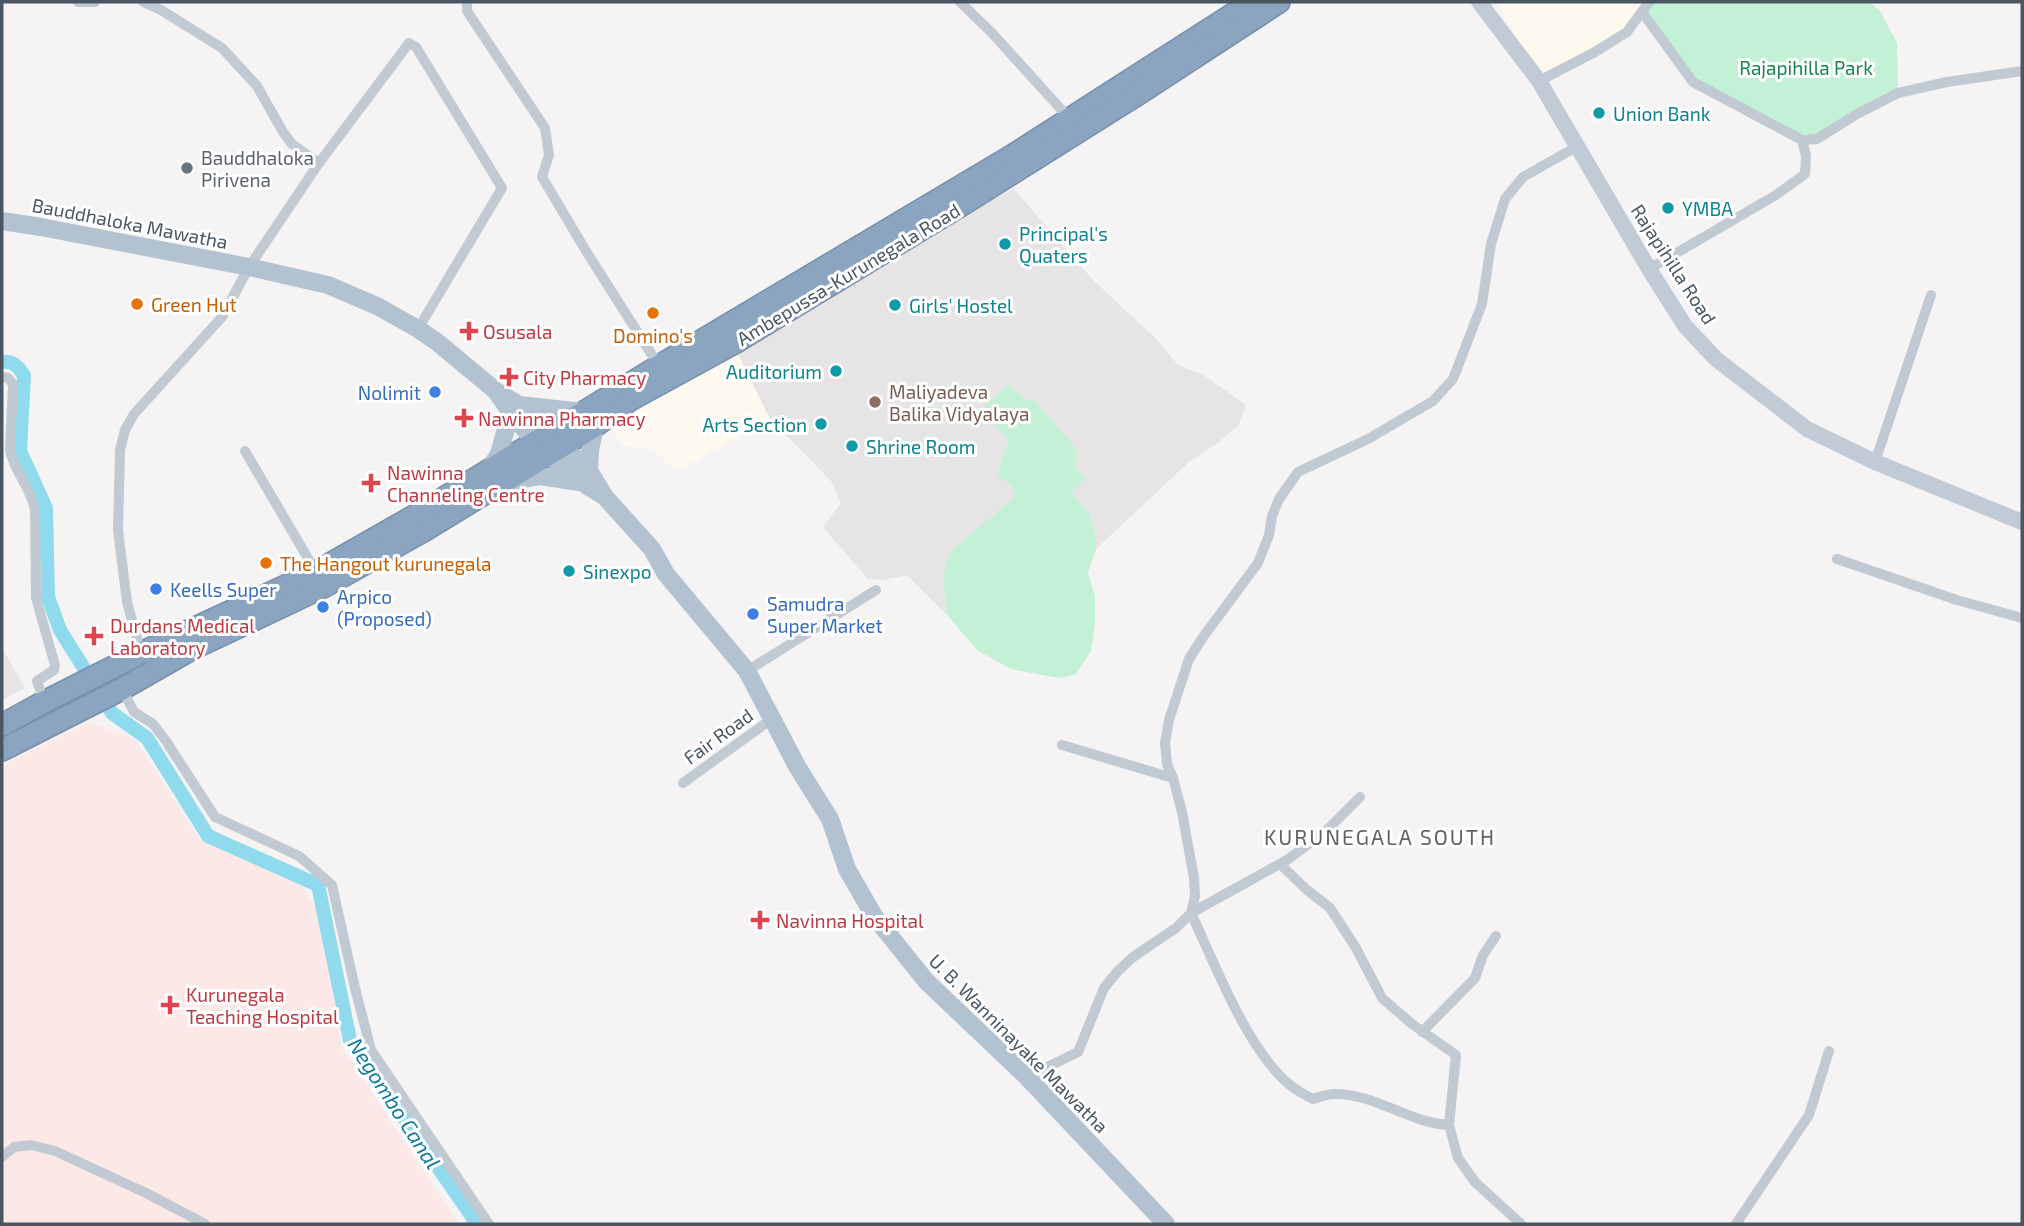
<svg xmlns="http://www.w3.org/2000/svg" width="2024" height="1226" font-family="'Exo 2',sans-serif">
  <style>
    .commercial { fill: #fdf9ef }
    .education { fill: #e6e4e5 }
    .medical { fill: #fce8e6 }
    .green { fill: #c3f1d5 }
    .lines { fill: none; stroke-linecap: round; stroke-linejoin: round }
    .canal { stroke: #90daee; stroke-width: 14 }
    .highway-casing { stroke: #7690ad; stroke-width: 24 }
    .street { stroke: #c1cad2; stroke-width: 10 }
    .secondary { stroke: #c1cbd6; stroke-width: 16 }
    .primary { stroke: #b3c2d1; stroke-width: 18 }
    .highway { stroke: #8ba5c1; stroke-width: 21 }
    .culture-dot { fill: #0f9aa8; stroke: #fff; stroke-width: 2.5 }
    .worship-dot { fill: #6b7280; stroke: #fff; stroke-width: 2.5 }
    .food-dot { fill: #e8710a; stroke: #fff; stroke-width: 2.5 }
    .health-dot { fill: #e0444e; stroke: #fff; stroke-width: 2.5 }
    .shop-dot { fill: #3f7fe0; stroke: #fff; stroke-width: 2.5 }
    .education-dot { fill: #8d6e63; stroke: #fff; stroke-width: 2.5 }
    .labels { text-anchor: middle; dominant-baseline: central; stroke-width: 6; stroke-linejoin: round; paint-order: stroke }
    .park-label { font-size: 19px; fill: #17864f; stroke: #fff }
    .culture-label { font-size: 19px; fill: #0d838f; stroke: #fff; text-anchor: start }
    .worship-label { font-size: 19px; fill: #5b616d; stroke: #fff; text-anchor: start }
    .street-label { font-size: 19px; fill: #4a5661; stroke: #fff }
    .food-label { font-size: 19px; fill: #c56008; stroke: #fff; text-anchor: start }
    .health-label { font-size: 19px; fill: #be3a42; stroke: #fff; text-anchor: start }
    .education-label { font-size: 19px; fill: #785e54; stroke: #fff; text-anchor: start }
    .shop-label { font-size: 19px; fill: #366cbe; stroke: #fff; text-anchor: start }
    .neighbourhood-label { font-size: 21px; letter-spacing: 2px; fill: #5f6368; stroke: #fff }
    .water-label { font-size: 21px; font-style: italic; fill: #0c7c9b; stroke: #fff }
  </style>
  <rect width="100%" height="100%" fill="#f5f3f3"/>
  <!-- commercial -->
  <g class="commercial">
    <path d="M1497 2H1641L1642 12 1627 32 1539 81Z"/>
    <path d="M738 354 770 419 681 469 672 468 653 449 624 446 609 427 680 385Z"/>
  </g>
  <!-- education -->
  <g class="education">
    <path d="M1014 189 1092 279 1156 339 1178 365 1205 376 1246 405 1238 426 1215 445 1189 462 1096 549V537L1089 513 1072 494 1084 475 1075 468 1077 449 1035 401 1027 400 1013 389 1009 441 1002 458 1016 496 985 524 943 578 947 615 907 575 883 580 868 579 823 527 841 503 831 481 770 419 738 354 840 286 955 217Z"/>
    <path d="M2 648 25 688 2 700Z"/>
  </g>
  <!-- medical -->
  <path class="medical" d="M89 722 136 740 199 839 297 879 324 920 333 962 342 1048 459 1224H2V766Z"/>
  <!-- green -->
  <g class="green">
    <path d="M1649 2H1869L1880 11 1897 43 1898 93 1817 139 1802 140 1693 82 1642 12Z"/>
    <path d="M1008 385 1027 400 1035 401 1077 449 1075 468 1084 475 1085 479 1075 489 1072 494 1089 513 1096 537V549L1088 573 1095 596V625L1091 651 1075 675 1058 678 1011 669 977 650 947 615 943 578 950 552 1016 496 1010 484 998 476 1002 458 1009 441 982 409Z"/>
  </g>
  <g class="lines">
    <!-- canal -->
    <path class="canal" d="M2 362C13 360 19 367 24 376L20 451 46 508 48 597 60 630 112 713 147 738 208 836 318 885 350 1040 473 1218 475 1224"/>
    <!-- highway casing -->
    <g class="highway-casing">
      <g id="highway">
        <path d="M2 725 44 702 141 653 316 572 416 515 659 366 1010 157 1252 2"/>
        <path d="M2 750 122 689 190 650 323 587 425 530 595 426 630 400 736 342 960 206 1138 94 1279 2"/>
      </g>
    </g>
    <!-- street -->
    <g class="street">
      <path d="M78 2H95"/>
      <path d="M143 2 161 10 222 48 257 86 283 132 292 144 319 163"/>
      <path d="M467 2V11L545 128 549 155 542 177 586 251 659 366"/>
      <path d="M960 2 992 33 1069 118"/>
      <path d="M1642 12 1693 82 1802 140 1817 139 1857 114 1898 93 1947 82 2022 71"/>
      <path d="M1539 81 1595 52 1627 32 1649 2"/>
      <path d="M1649 269 1776 195 1805 174 1806 156 1802 140"/>
      <path d="M2 377 8 378 13 384 10 450C14 471 31 488 35 510L36 598 55 665 54 670 37 681 44 702"/>
      <path d="M245 451 316 572"/>
      <path d="M1875 462 1931 295"/>
      <path d="M1837 559 1957 600 2022 618"/>
      <path d="M141 653 127 602 118 530 120 450 125 430 134 414 222 317 249 267 319 163 409 43 416 47 502 188 418 329"/>
      <path d="M747 671 876 590"/>
      <path d="M122 689 134 712 153 724 166 741 215 817 299 856 332 885 355 988 371 1050 489 1224"/>
      <path d="M1062 745 1173 778"/>
      <path d="M683 783 773 718"/>
      <path d="M1360 797 1326 831 1287 860 1191 913C1215 964 1247 1050 1290 1085 1297 1091 1305 1095 1313 1099 1320 1097 1327 1094 1334 1094 1374 1093 1409 1123 1449 1125"/>
      <path d="M1280 864 1306 889 1330 908 1356 948 1382 998 1412 1024 1456 1055 1449 1125 1458 1158 1475 1182 1521 1224"/>
      <path d="M1422 1032 1475 978 1483 955 1496 936"/>
      <path d="M1027 1077 1078 1052 1104 988 1117 972 1133 957 1176 928 1191 913 1195 896 1194 878 1182 812 1173 778 1167 764 1165 743 1169 720 1189 659 1203 637 1258 563 1269 535 1272 516 1279 499 1298 472 1368 439 1433 401 1453 379 1482 304 1491 244 1505 199 1523 177 1578 146"/>
      <path d="M2 1157 14 1147 31 1145 55 1151 146 1193 205 1224"/>
      <path d="M1736 1224 1809 1115 1829 1051"/>
    </g>
    <!-- secondary -->
    <path class="secondary" d="M1479 2 1539 81 1649 269 1685 326 1716 359 1807 429 1875 462 2022 522"/>
    <!-- primary -->
    <g class="primary">
      <path d="M2 221 41 227 249 267 328 285 377 306 418 329 437 342 496 391 519 405 589 471 605 497 652 549 666 574 747 671 798 768 830 819 847 869 874 916 926 981 1027 1077 1166 1224"/>
      <path d="M498 394C524 434 561 471 602 495"/>
      <path d="M519 405 583 412"/>
      <path d="M488 471 499 454 510 414"/>
      <path d="M589 471 590 451 595 426"/>
      <path d="M510 481 540 476 579 482"/>
    </g>
    <!-- highway -->
    <use href="#highway" class="highway"/>
  </g>
  <!-- markers -->
  <g class="culture-dot">
    <circle cx="1599" cy="113" r="7"/>
    <circle cx="1668" cy="208" r="7"/>
    <circle cx="1005" cy="244" r="7"/>
    <circle cx="895" cy="305" r="7"/>
    <circle cx="836" cy="371" r="7"/>
    <circle cx="821" cy="424" r="7"/>
    <circle cx="852" cy="446" r="7"/>
    <circle cx="569" cy="571" r="7"/>
  </g>
  <circle class="worship-dot" cx="187" cy="168" r="7"/>
  <g class="food-dot">
    <circle cx="137" cy="304" r="7"/>
    <circle cx="653" cy="313" r="7"/>
    <circle cx="266" cy="563" r="7"/>
  </g>
  <g class="health-dot">
    <path d="M465.5 320.5h7v7h7v7h-7v7h-7v-7h-7v-7h7z"/>
    <path d="M505.5 366.5h7v7h7v7h-7v7h-7v-7h-7v-7h7z"/>
    <path d="M460.5 407.5h7v7h7v7h-7v7h-7v-7h-7v-7h7z"/>
    <path d="M367.5 472.5h7v7h7v7h-7v7h-7v-7h-7v-7h7z"/>
    <path d="M90.5 625.5h7v7h7v7h-7v7h-7v-7h-7v-7h7z"/>
    <path d="M756.5 909.5h7v7h7v7h-7v7h-7v-7h-7v-7h7z"/>
    <path d="M166.5 994.5h7v7h7v7h-7v7h-7v-7h-7v-7h7z"/>
  </g>
  <g class="shop-dot">
    <circle cx="435" cy="392" r="7"/>
    <circle cx="156" cy="589" r="7"/>
    <circle cx="323" cy="607" r="7"/>
    <circle cx="753" cy="614" r="7"/>
  </g>
  <circle class="education-dot" cx="875" cy="402" r="7"/>
  <g class="labels">
    <!-- park labels -->
    <g class="park-label">
      <text x="1806" y="67">Rajapihilla Park</text>
    </g>
    <!-- culture labels -->
    <g class="culture-label">
      <text x="1613" y="113">Union Bank</text>
      <text x="1682" y="208">YMBA</text>
      <text x="1019" y="233">Principal's<tspan x="1019" dy="22">Quaters</tspan></text>
      <text x="909" y="305">Girls' Hostel</text>
      <text x="822" y="371" text-anchor="end">Auditorium</text>
      <text x="807" y="424" text-anchor="end">Arts Section</text>
      <text x="866" y="446">Shrine Room</text>
      <text x="583" y="571">Sinexpo</text>
    </g>
    <!-- worship labels -->
    <g class="worship-label">
      <text x="201" y="157">Bauddhaloka<tspan x="201" dy="22">Pirivena</tspan></text>
    </g>
    <!-- street labels -->
    <g class="street-label">
      <text transform="translate(130 223) rotate(11)">Bauddhaloka Mawatha</text>
      <text transform="translate(1674 264) rotate(57)">Rajapihilla Road</text>
      <text transform="translate(848 274) rotate(-31)">Ambepussa-Kurunegala Road</text>
      <text transform="translate(718 736) rotate(-36)">Fair Road</text>
      <text transform="translate(1019 1043) rotate(45)">U. B. Wanninayake Mawatha</text>
    </g>
    <!-- food labels -->
    <g class="food-label">
      <text x="151" y="304">Green Hut</text>
      <text x="653" y="335" text-anchor="middle">Domino's</text>
      <text x="280" y="563">The Hangout kurunegala</text>
    </g>
    <!-- health labels -->
    <g class="health-label">
      <text x="483" y="331">Osusala</text>
      <text x="523" y="377">City Pharmacy</text>
      <text x="478" y="418">Nawinna Pharmacy</text>
      <text x="387" y="472">Nawinna<tspan x="387" dy="22">Channeling Centre</tspan></text>
      <text x="110" y="625">Durdans Medical<tspan x="110" dy="22">Laboratory</tspan></text>
      <text x="776" y="920">Navinna Hospital</text>
      <text x="186" y="994">Kurunegala<tspan x="186" dy="22">Teaching Hospital</tspan></text>
    </g>
    <!-- education labels -->
    <g class="education-label">
      <text x="889" y="391">Maliyadeva<tspan x="889" dy="22">Balika Vidyalaya</tspan></text>
    </g>
    <!-- shop labels -->
    <g class="shop-label">
      <text x="421" y="392" text-anchor="end">Nolimit</text>
      <text x="170" y="589">Keells Super</text>
      <text x="337" y="596">Arpico<tspan x="337" dy="22">(Proposed)</tspan></text>
      <text x="767" y="603">Samudra<tspan x="767" dy="22">Super Market</tspan></text>
    </g>
    <!-- neighbourhood labels -->
    <g class="neighbourhood-label">
      <text x="1380" y="836">KURUNEGALA SOUTH</text>
    </g>
    <!-- water labels -->
    <g class="water-label">
      <text transform="translate(395 1103) rotate(57)">Negombo Canal</text>
    </g>
  </g>
  <!-- border -->
  <rect width="2024" height="1226" fill="none" stroke="#4a5661" stroke-width="7"/>
</svg>
